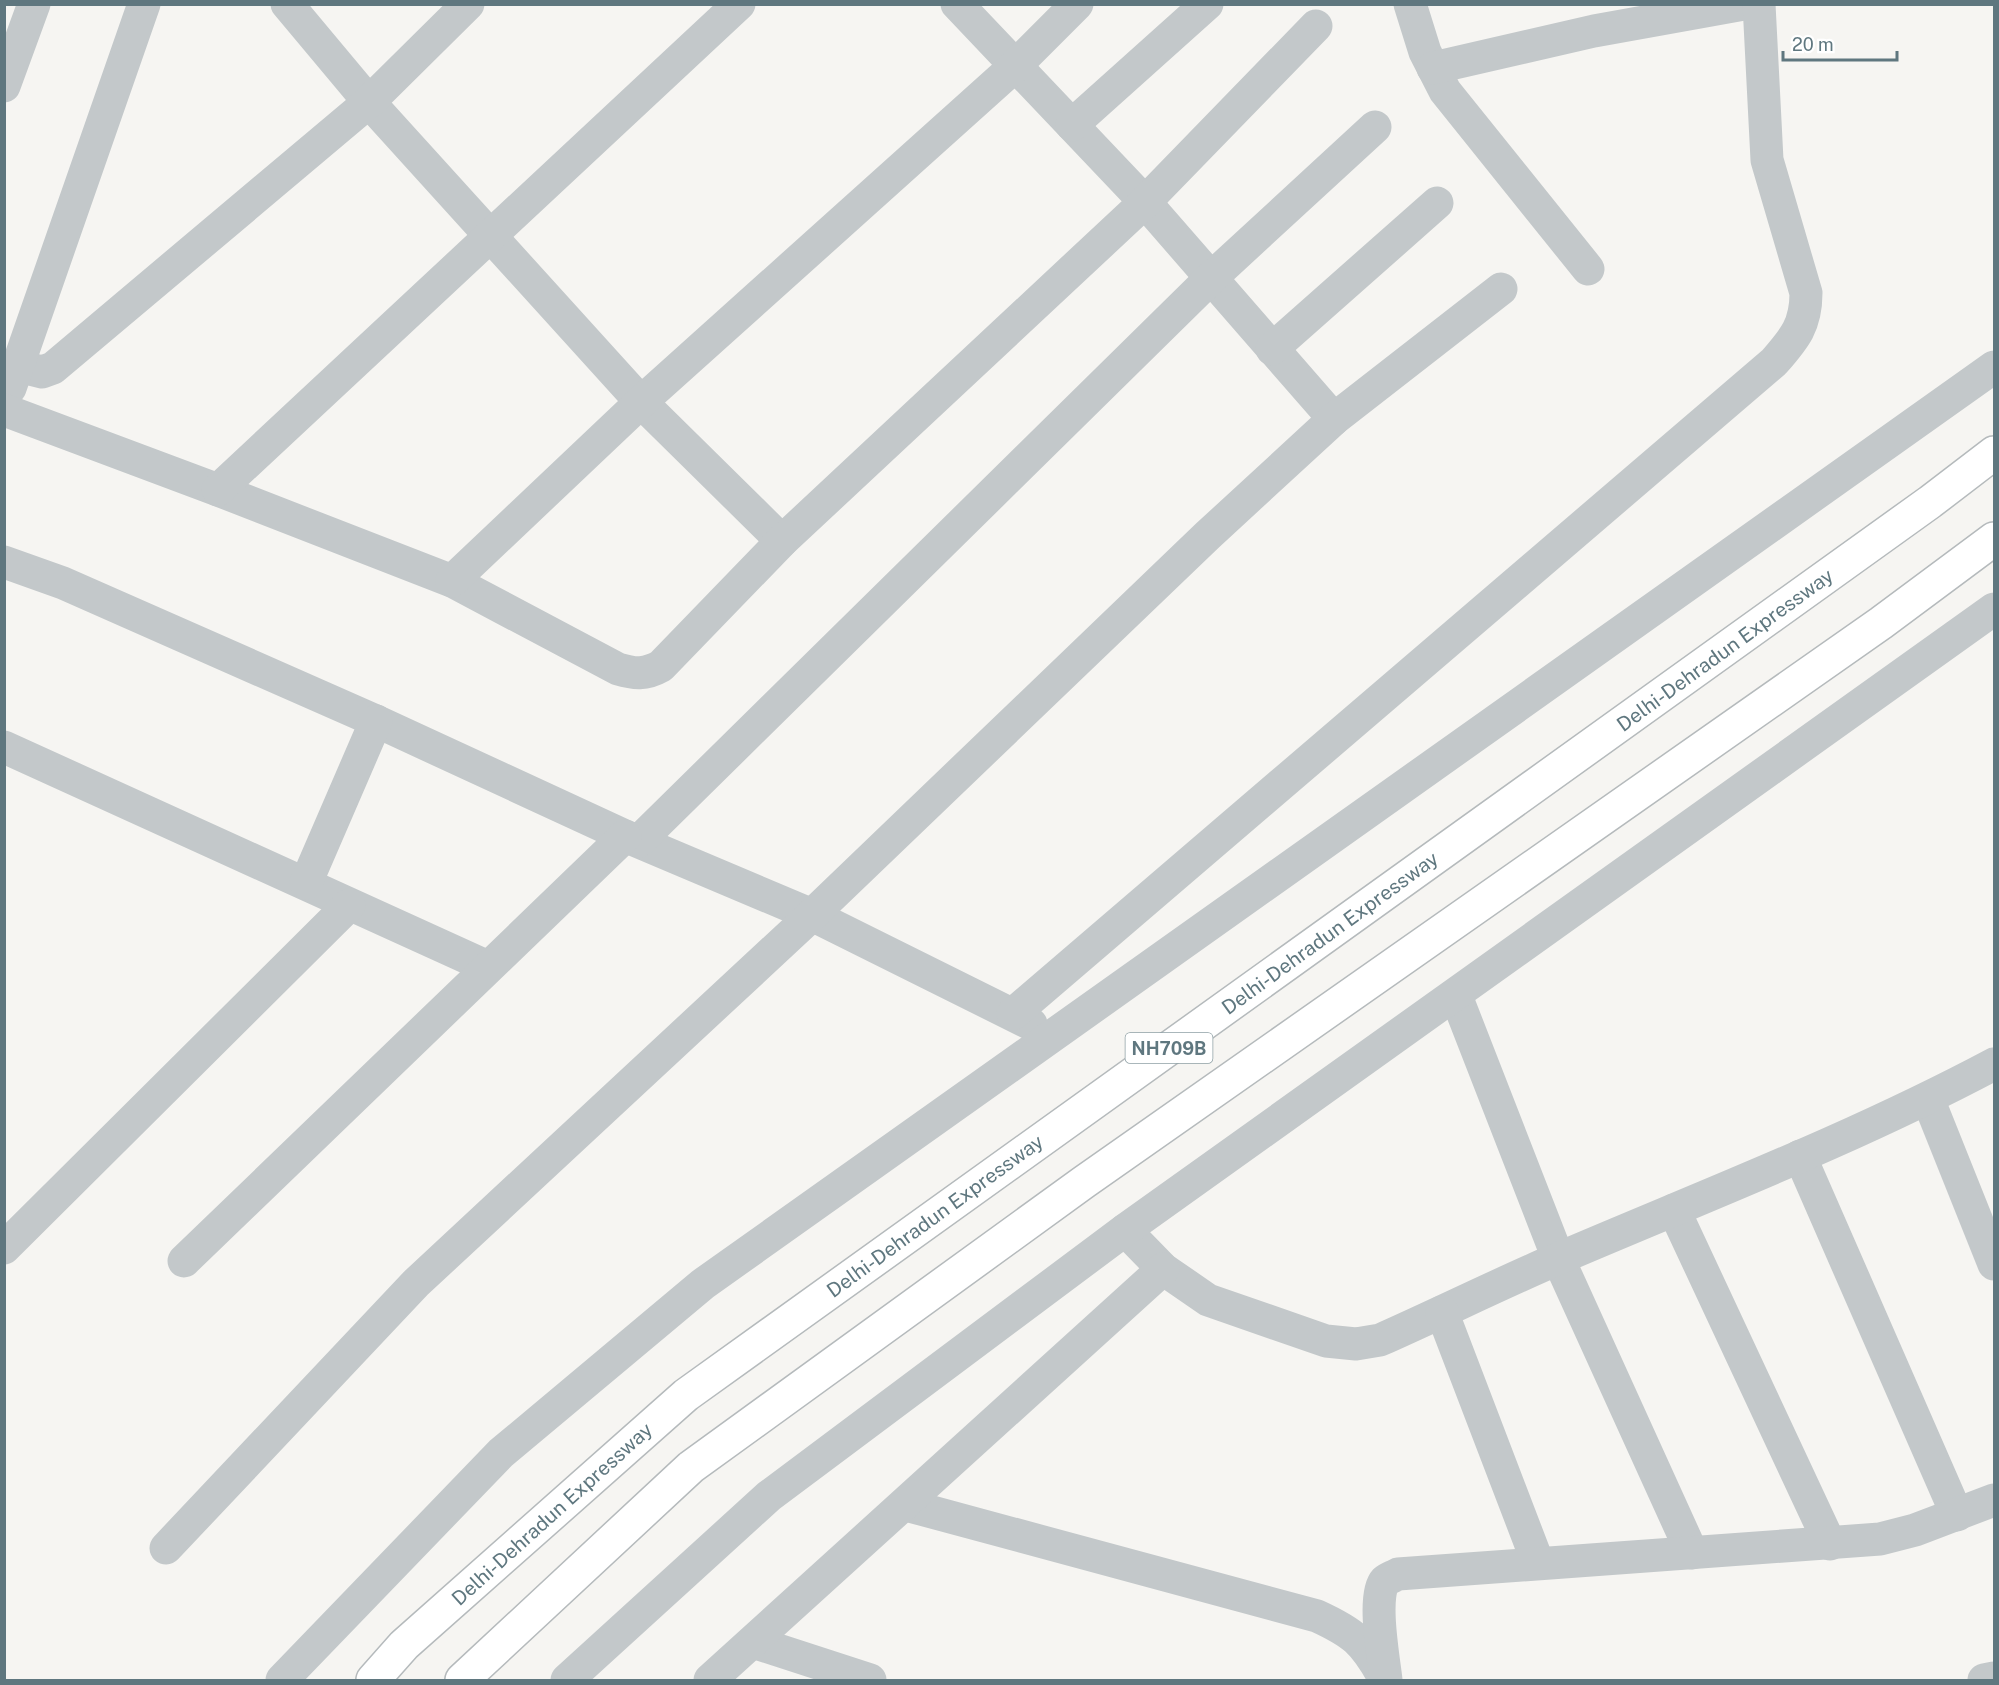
<svg xmlns="http://www.w3.org/2000/svg" width="1999" height="1685" font-family="'Public Sans',sans-serif">
  <style>
    .lines { fill: none; stroke-linecap: round; stroke-linejoin: round }
    .highway-casing { stroke: #b5babc; stroke-width: 36 }
    .minor { stroke: #c3c8ca; stroke-width: 33 }
    .highway { stroke: #fff; stroke-width: 33 }
    .labels { text-anchor: middle; dominant-baseline: central; stroke-width: 6; stroke-linejoin: round; paint-order: stroke }
    .shield { fill: #fff; stroke: #8fa0a5; stroke-width: 1.5 }
    .shield-label { font-size: 18px; font-weight: bold; fill: #5f777f }
    .street-label { font-size: 20px; fill: #5f777f; stroke: #fff }
  </style>
  <rect width="100%" height="100%" fill="#f6f5f2"/>
  <g class="lines">
    <!-- highway casing -->
    <g class="highway-casing">
      <g id="highway">
        <path d="M373 1680 404 1645 686 1395 1930 502 1994 453"/>
        <path d="M462 1680 691 1467 1084 1182 1881 623 1994 539"/>
      </g>
    </g>
    <!-- minor -->
    <g class="minor">
      <path d="M287 4 369 102 641 402 782 541"/>
      <path d="M957 4 1145 202 1334 419"/>
      <path d="M1410 4 1425 52 1445 91 1588 269"/>
      <path d="M1433 68 1594 31 1744 4"/>
      <path d="M4 86 34 4"/>
      <path d="M1072 125 1207 4"/>
      <path d="M1272 349 1437 203"/>
      <path d="M18 366 42 372 53 368 369 102 468 4"/>
      <path d="M10 388 144 4"/>
      <path d="M4 410 218 490 452 581 618 669C635 674 645 675 661 666L782 541 1145 202 1316 26"/>
      <path d="M218 490 739 4"/>
      <path d="M4 562 63 583 376 721 625 836 812 915 1031 1024"/>
      <path d="M452 581 641 402 1014 67 1077 4"/>
      <path d="M4 747 488 967"/>
      <path d="M639 841 1211 278 1375 127"/>
      <path d="M306 883 376 721"/>
      <path d="M1456 996 1558 1258 1692 1553"/>
      <path d="M1013 1014 1774 362C1795 338 1806 325 1806 293L1767 160 1759 4"/>
      <path d="M1928 1099 1994 1264"/>
      <path d="M1800 1156 1957 1515"/>
      <path d="M1674 1210 1830 1544"/>
      <path d="M1125 1230 1163 1269 1208 1300 1326 1341 1356 1344 1380 1340C1441 1313 1501 1283 1562 1257 1707 1195 1855 1138 1994 1064"/>
      <path d="M4 1248 349 905"/>
      <path d="M184 1261 625 836"/>
      <path d="M1442 1312 1538 1563"/>
      <path d="M906 1505 1317 1616C1354 1633 1364 1642 1383 1676"/>
      <path d="M166 1548 416 1283 812 915 1208 535 1334 419 1501 289"/>
      <path d="M753 1642 870 1680"/>
      <path d="M282 1680 501 1453 703 1284 1994 367"/>
      <path d="M567 1680 769 1496 1125 1230 1994 609"/>
      <path d="M710 1680 1163 1269"/>
      <path d="M1386 1680C1384 1661 1372 1595 1385 1581 1388 1578 1395 1576 1398 1574L1880 1539 1915 1530 1994 1500"/>
      <path d="M1984 1680 1994 1678"/>
    </g>
    <!-- highway -->
    <use href="#highway" class="highway"/>
  </g>
  <g class="labels">
    <!-- shield labels -->
    <rect class="shield" x="1125.5" y="1033" width="87" height="30" rx="4.5"/>
    <g class="shield-label">
      <text x="1169" y="1048">NH709B</text>
    </g>
    <!-- street labels -->
    <g class="street-label">
      <text transform="translate(1725 650) rotate(-36)">Delhi-Dehradun Expressway</text>
      <text transform="translate(1330 933) rotate(-36)">Delhi-Dehradun Expressway</text>
      <text transform="translate(935 1216) rotate(-36)">Delhi-Dehradun Expressway</text>
      <text transform="translate(552 1514) rotate(-42)">Delhi-Dehradun Expressway</text>
    </g>
  </g>
  <!-- border -->
  <rect width="1999" height="1685" fill="none" stroke="#5f777f" stroke-width="12"/>
  <!-- scale -->
  <path d="M1783 51v9h114v-9" fill="none" stroke="#5f777f" stroke-width="3"/>
  <text x="1792" y="51" font-size="18" fill="#5f777f" stroke="#ffffff" stroke-width="4.5" paint-order="stroke">20 m</text>
</svg>
